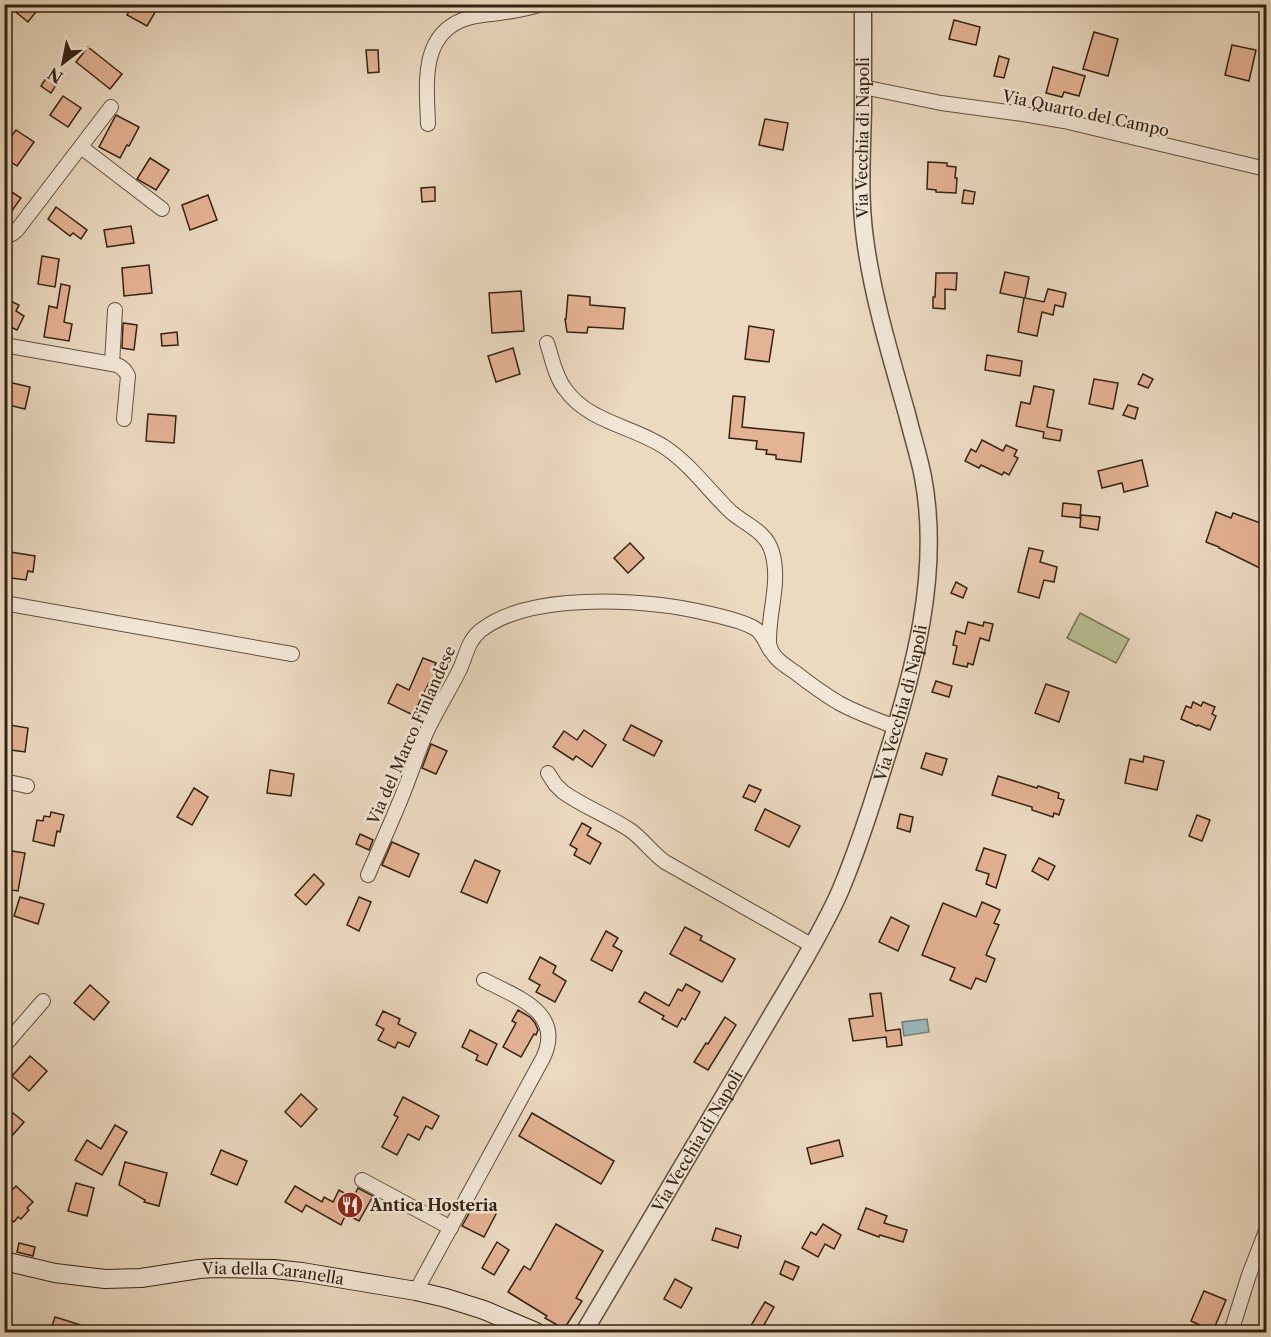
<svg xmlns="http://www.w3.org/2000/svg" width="1271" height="1337" font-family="'Libre Caslon Text',serif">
<rect width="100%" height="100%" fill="#ebd9c0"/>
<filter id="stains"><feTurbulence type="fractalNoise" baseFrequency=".00333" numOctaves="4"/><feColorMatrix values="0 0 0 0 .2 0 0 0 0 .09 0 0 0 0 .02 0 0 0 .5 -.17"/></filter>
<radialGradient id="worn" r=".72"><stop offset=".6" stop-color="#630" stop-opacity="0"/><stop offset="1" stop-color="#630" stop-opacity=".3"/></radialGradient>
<polygon fill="#b7bf93" stroke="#757052" stroke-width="1.5" points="1080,613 1129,639 1116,663 1067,638"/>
<polygon fill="#9cb8bc" stroke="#727c78" stroke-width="1.5" points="927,1019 929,1032 904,1036 902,1022"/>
<g fill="#e4b294" stroke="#332212" stroke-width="1.5">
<polygon points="6,4 42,4 28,22"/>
<polygon points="133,4 160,4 147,26 127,15"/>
<polygon points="954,20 980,27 976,45 949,39"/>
<polygon points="1094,32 1118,39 1108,76 1083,69"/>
<polygon points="1232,45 1256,50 1249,81 1225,75"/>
<polygon points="88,47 122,74 110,89 76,62"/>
<polygon points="366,50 378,50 379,72 368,73"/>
<polygon points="999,56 1009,59 1004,78 994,76"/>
<polygon points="1053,67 1085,76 1079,96 1064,92 1062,97 1046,93"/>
<polygon points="48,75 58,82 51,93 41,86"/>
<polygon points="63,96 81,108 68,127 50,115"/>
<polygon points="116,115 139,127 129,146 127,145 120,158 99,147"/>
<polygon points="765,119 788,123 783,150 759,145"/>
<polygon points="16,130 34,142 17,166 4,157 4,146"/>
<polygon points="150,158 169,170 156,190 137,179"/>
<polygon points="928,162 947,163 947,166 956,167 955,178 957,178 956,193 936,192 936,190 927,189"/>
<polygon points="4,187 21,198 4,222"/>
<polygon points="435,187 435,201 422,202 421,188"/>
<polygon points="964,190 975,192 973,204 962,203"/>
<polygon points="208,195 217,220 190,230 182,205"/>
<polygon points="56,207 87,230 81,239 73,233 70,236 48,219"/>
<polygon points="131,226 134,243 107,247 104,230"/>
<polygon points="42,256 59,259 55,287 38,284"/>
<polygon points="149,265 152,293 124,296 122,268"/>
<polygon points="1005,272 1029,277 1025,298 1044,302 1048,289 1066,293 1063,307 1055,305 1053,315 1042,312 1037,336 1018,332 1024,298 1000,293"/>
<polygon points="936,273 957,273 956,290 945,289 945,309 933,308 933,297 935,297"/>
<polygon points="61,284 70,286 64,322 72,324 69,341 44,337 49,306 57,308"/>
<polygon points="521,291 524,331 492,333 489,293"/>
<polygon points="568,295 590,297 590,305 625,308 623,329 588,327 587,333 567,332 565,319 566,319"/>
<polygon points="4,298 19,305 16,311 24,316 17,330 4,324"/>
<polygon points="123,323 137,325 134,350 122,348"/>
<polygon points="749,326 774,330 769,362 745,359"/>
<polygon points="177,332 178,345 162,346 161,334"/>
<polygon points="513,348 520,374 496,382 488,356"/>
<polygon points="987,355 1022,361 1020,376 985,370"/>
<polygon points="1143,374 1153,379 1148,388 1138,384"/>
<polygon points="1094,379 1118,383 1113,409 1089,404"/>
<polygon points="4,381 30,387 25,409 4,404"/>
<polygon points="1034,386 1054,390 1047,427 1062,430 1060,441 1043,438 1044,432 1016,426 1021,402 1030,404"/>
<polygon points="733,396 745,397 742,427 804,433 801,462 776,459 776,455 766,454 767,450 756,449 757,441 729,438"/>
<polygon points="1128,405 1138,408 1135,419 1123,415"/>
<polygon points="148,414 176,416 174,443 146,441"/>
<polygon points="982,440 1003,451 1006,445 1017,450 1014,456 1018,458 1009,475 1004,472 1002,475 981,465 979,468 965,461 971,449 976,452"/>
<polygon points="1142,460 1148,486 1124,492 1122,483 1102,488 1098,471"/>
<polygon points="1063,503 1081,505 1080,518 1062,516"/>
<polygon points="1216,512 1231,518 1233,513 1266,525 1266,571 1219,548 1219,547 1206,542"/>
<polygon points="1081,515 1100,517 1098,530 1080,527"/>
<polygon points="630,543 644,558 628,573 614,558"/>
<polygon points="1029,548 1043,551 1040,562 1057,567 1054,582 1044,580 1039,598 1018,592"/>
<polygon points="4,551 35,556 33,572 28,571 26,580 4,577"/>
<polygon points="956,582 967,588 963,598 951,593"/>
<polygon points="968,622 983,626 984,622 993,624 989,641 980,638 973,665 968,663 967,667 953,664 957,646 953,645 956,631 965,634"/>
<polygon points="423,658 436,663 432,671 440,674 435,685 429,683 413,715 388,703 397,684 409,690"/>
<polygon points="936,681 952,686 949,697 932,692"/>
<polygon points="1046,684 1069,692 1059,722 1035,713"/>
<polygon points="1193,702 1201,706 1203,702 1215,707 1212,714 1216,716 1210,730 1198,725 1197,726 1181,719 1186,706 1191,708"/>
<polygon points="4,724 28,728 25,752 4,749"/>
<polygon points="631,725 662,741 654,756 623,740"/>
<polygon points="584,730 606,745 592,767 576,756 573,760 553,747 564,731 577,740"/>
<polygon points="431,744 447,751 436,774 422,768"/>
<polygon points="926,753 947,759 942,775 921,768"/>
<polygon points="1144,756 1164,761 1157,790 1125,783 1130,759 1143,762"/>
<polygon points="270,770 294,774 291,796 267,793"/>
<polygon points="998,776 1037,788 1038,786 1059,793 1058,798 1064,800 1059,815 1054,813 1053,817 1032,810 1032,807 992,795"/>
<polygon points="749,785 761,790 755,802 743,797"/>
<polygon points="194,788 208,797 192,825 177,817"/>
<polygon points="765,809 800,826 789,847 755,830"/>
<polygon points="51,812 64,815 60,832 57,831 54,846 33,841 37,820 43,821 44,816 50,817"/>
<polygon points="900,814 913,817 910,832 897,828"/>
<polygon points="1197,815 1210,820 1202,841 1189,836"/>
<polygon points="582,823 591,828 587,835 601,843 590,864 574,855 577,849 570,845"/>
<polygon points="360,834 373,840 369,850 356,844"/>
<polygon points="392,842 419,854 409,877 382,865"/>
<polygon points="984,848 1006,855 996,888 986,884 989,874 976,870"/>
<polygon points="12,851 25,853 18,891 6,889"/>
<polygon points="1039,858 1055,866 1048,880 1032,871"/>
<polygon points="475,860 500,871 487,903 461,892"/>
<polygon points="314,874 324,884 306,905 295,895"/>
<polygon points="20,897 44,904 38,924 14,916"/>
<polygon points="359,897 371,902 359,931 347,925"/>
<polygon points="982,902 1000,910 994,923 999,925 986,955 995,959 986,982 976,978 971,989 950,980 955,968 922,955 943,903 976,917"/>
<polygon points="891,917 909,926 898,951 879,942"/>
<polygon points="685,927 702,936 700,940 735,959 722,982 670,954"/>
<polygon points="606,931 618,938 613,946 622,951 612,971 591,960"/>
<polygon points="540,957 556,966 553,973 566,981 555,1002 536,992 540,985 529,979"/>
<polygon points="686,984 700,992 685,1020 682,1018 677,1027 662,1019 664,1016 639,1002 645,992 669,1006 678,989 682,991"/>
<polygon points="90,985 109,1002 94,1020 74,1003"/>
<polygon points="881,993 886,1031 900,1029 902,1045 887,1047 886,1037 853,1041 849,1019 873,1016 870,994"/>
<polygon points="518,1010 530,1017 535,1023 538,1030 536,1035 534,1034 521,1057 503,1047 516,1023 512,1021"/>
<polygon points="383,1011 400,1019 398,1024 416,1033 409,1047 398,1042 395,1048 378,1040 384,1029 376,1025"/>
<polygon points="725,1017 736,1025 708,1070 694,1062 706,1043 708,1044"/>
<polygon points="470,1030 497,1044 487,1065 476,1060 478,1055 462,1047"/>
<polygon points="30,1056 47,1071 29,1091 12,1076"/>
<polygon points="301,1094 317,1109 301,1127 285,1112"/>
<polygon points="403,1097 439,1116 432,1129 426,1126 419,1140 408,1134 397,1155 382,1147 398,1117 394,1115"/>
<polygon points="13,1113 24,1122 4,1145 4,1123"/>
<polygon points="532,1113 614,1161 601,1184 519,1136"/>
<polygon points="115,1125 127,1132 102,1175 75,1160 87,1140 101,1149"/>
<polygon points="839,1140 843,1156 811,1164 807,1148"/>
<polygon points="221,1150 247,1161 237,1185 211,1174"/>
<polygon points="125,1162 167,1173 159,1206 144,1202 145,1200 119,1185"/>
<polygon points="76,1183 94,1188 87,1216 68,1211"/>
<polygon points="16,1186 33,1202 27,1208 29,1210 21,1219 18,1217 14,1222 4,1213 4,1198"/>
<polygon points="295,1186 322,1202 324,1197 333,1202 339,1190 353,1198 358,1188 373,1196 359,1221 346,1214 341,1225 306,1205 302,1212 285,1202"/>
<polygon points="476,1201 497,1212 484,1237 462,1226"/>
<polygon points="866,1208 887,1216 884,1223 907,1230 903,1242 880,1235 879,1237 858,1229"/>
<polygon points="556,1224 603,1251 576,1298 582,1301 564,1329 545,1318 547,1316 508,1292 524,1266 530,1270"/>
<polygon points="823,1224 841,1235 834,1249 825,1244 818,1257 802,1248 811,1232 816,1235"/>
<polygon points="716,1228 741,1236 738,1248 712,1240"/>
<polygon points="497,1242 509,1250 494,1275 482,1268"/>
<polygon points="19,1243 35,1247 33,1256 17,1252"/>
<polygon points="785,1261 799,1267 793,1280 780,1274"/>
<polygon points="675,1279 692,1288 681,1308 664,1299"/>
<polygon points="1204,1291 1226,1300 1213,1331 1191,1321"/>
<polygon points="765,1302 774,1307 760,1332 747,1332"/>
<polygon points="55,1317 97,1330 97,1332 50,1332"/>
</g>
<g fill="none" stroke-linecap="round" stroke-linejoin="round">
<defs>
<g id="minor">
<polyline points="863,87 941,103 1023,114 1064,121 1266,169"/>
<path d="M428 124C427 86 419 35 465 19 473 16 483 15 492 14 509 12 526 9 542 4"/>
<polyline points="81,147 162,209"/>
<polyline points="4,237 12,234 17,230 111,107"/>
<path d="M115 310 112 364C120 365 125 369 128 376L124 419"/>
<path d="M547 343C552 358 555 376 565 389 589 423 634 426 666 448 692 466 709 491 731 512 746 525 766 531 772 552 781 582 768 613 769 643 771 658 785 665 796 673 810 684 824 694 839 703 857 713 877 720 896 727"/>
<polyline points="4,345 112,364"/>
<polyline points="4,603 292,654"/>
<path d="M548 773 555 784 563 792C584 807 609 816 630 830 643 839 652 853 665 862L813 946"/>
<polyline points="4,781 27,786"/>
<path d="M368 875C380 847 393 819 404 791 412 771 418 751 427 731 436 711 449 691 459 671 466 657 467 642 480 631 522 597 609 599 661 605 680 607 744 619 757 630 763 635 766 643 770 650"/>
<polyline points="4,1046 43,1001"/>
<polyline points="362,1180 451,1228"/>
<path d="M416 1291 543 1058C565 1012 516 997 484 980"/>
<polyline points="1231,1332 1249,1275 1266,1231"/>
</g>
<g id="tertiary">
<path id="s1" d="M584 1332 799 969C814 943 829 917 841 889 858 848 872 805 885 762 914 671 941 573 923 477 919 456 912 435 907 414 891 357 873 299 865 239 859 196 862 153 863 110 863 75 863 40 863 4"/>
</g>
<g id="secondary">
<path id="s2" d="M4 1261 55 1273 105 1279 141 1278 199 1269 215 1268 274 1269 302 1272 416 1291 446 1298 484 1310 536 1332"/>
</g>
</defs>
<use href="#minor" stroke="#61503e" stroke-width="16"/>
<use href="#tertiary" stroke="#61503e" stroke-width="19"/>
<use href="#secondary" stroke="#332212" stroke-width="20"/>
<use href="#minor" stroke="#f2e6d6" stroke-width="14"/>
<use href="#tertiary" stroke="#f2e6d6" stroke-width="16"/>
<use href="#secondary" stroke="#f2e6d6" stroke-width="18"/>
</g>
<defs>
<symbol id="restaurant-disc" viewBox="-11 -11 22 22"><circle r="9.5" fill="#8f2418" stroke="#f2e6d6"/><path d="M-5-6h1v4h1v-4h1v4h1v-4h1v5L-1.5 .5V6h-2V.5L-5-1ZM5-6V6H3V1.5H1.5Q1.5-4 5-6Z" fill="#fff"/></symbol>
</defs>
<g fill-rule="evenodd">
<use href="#restaurant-disc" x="335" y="1190" width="30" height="30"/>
</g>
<g text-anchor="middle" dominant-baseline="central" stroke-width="5" stroke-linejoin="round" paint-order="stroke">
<g font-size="16" fill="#332212" stroke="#f2e6d6">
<text transform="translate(1086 113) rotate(12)">Via Quarto del Campo</text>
<text stroke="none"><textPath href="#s1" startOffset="1284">Via Vecchia di Napoli</textPath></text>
<text stroke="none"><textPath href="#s1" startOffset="708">Via Vecchia di Napoli</textPath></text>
<text transform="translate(411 735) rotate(-66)">Via del Marco Finlandese</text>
<text stroke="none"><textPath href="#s1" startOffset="222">Via Vecchia di Napoli</textPath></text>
<text stroke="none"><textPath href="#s2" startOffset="272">Via della Caranella</textPath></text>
</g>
<g font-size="16" font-weight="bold" fill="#332212" stroke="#f2e6d6" text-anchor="start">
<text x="370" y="1205">Antica Hosteria</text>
</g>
</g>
<rect width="1271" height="1337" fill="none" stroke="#ebd9c0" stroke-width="24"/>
<rect x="6" y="6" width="1259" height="1325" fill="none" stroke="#332212" stroke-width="3"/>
<rect x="12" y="12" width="1247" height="1313" fill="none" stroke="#332212" stroke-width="1.5"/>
<g transform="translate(63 63) rotate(212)" stroke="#f2e6d6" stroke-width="4.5" paint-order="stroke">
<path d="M0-4.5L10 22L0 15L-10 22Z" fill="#332212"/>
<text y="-9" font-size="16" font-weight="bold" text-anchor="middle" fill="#332212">N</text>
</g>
<rect width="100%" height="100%" filter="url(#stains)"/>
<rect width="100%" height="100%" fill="url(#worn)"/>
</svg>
